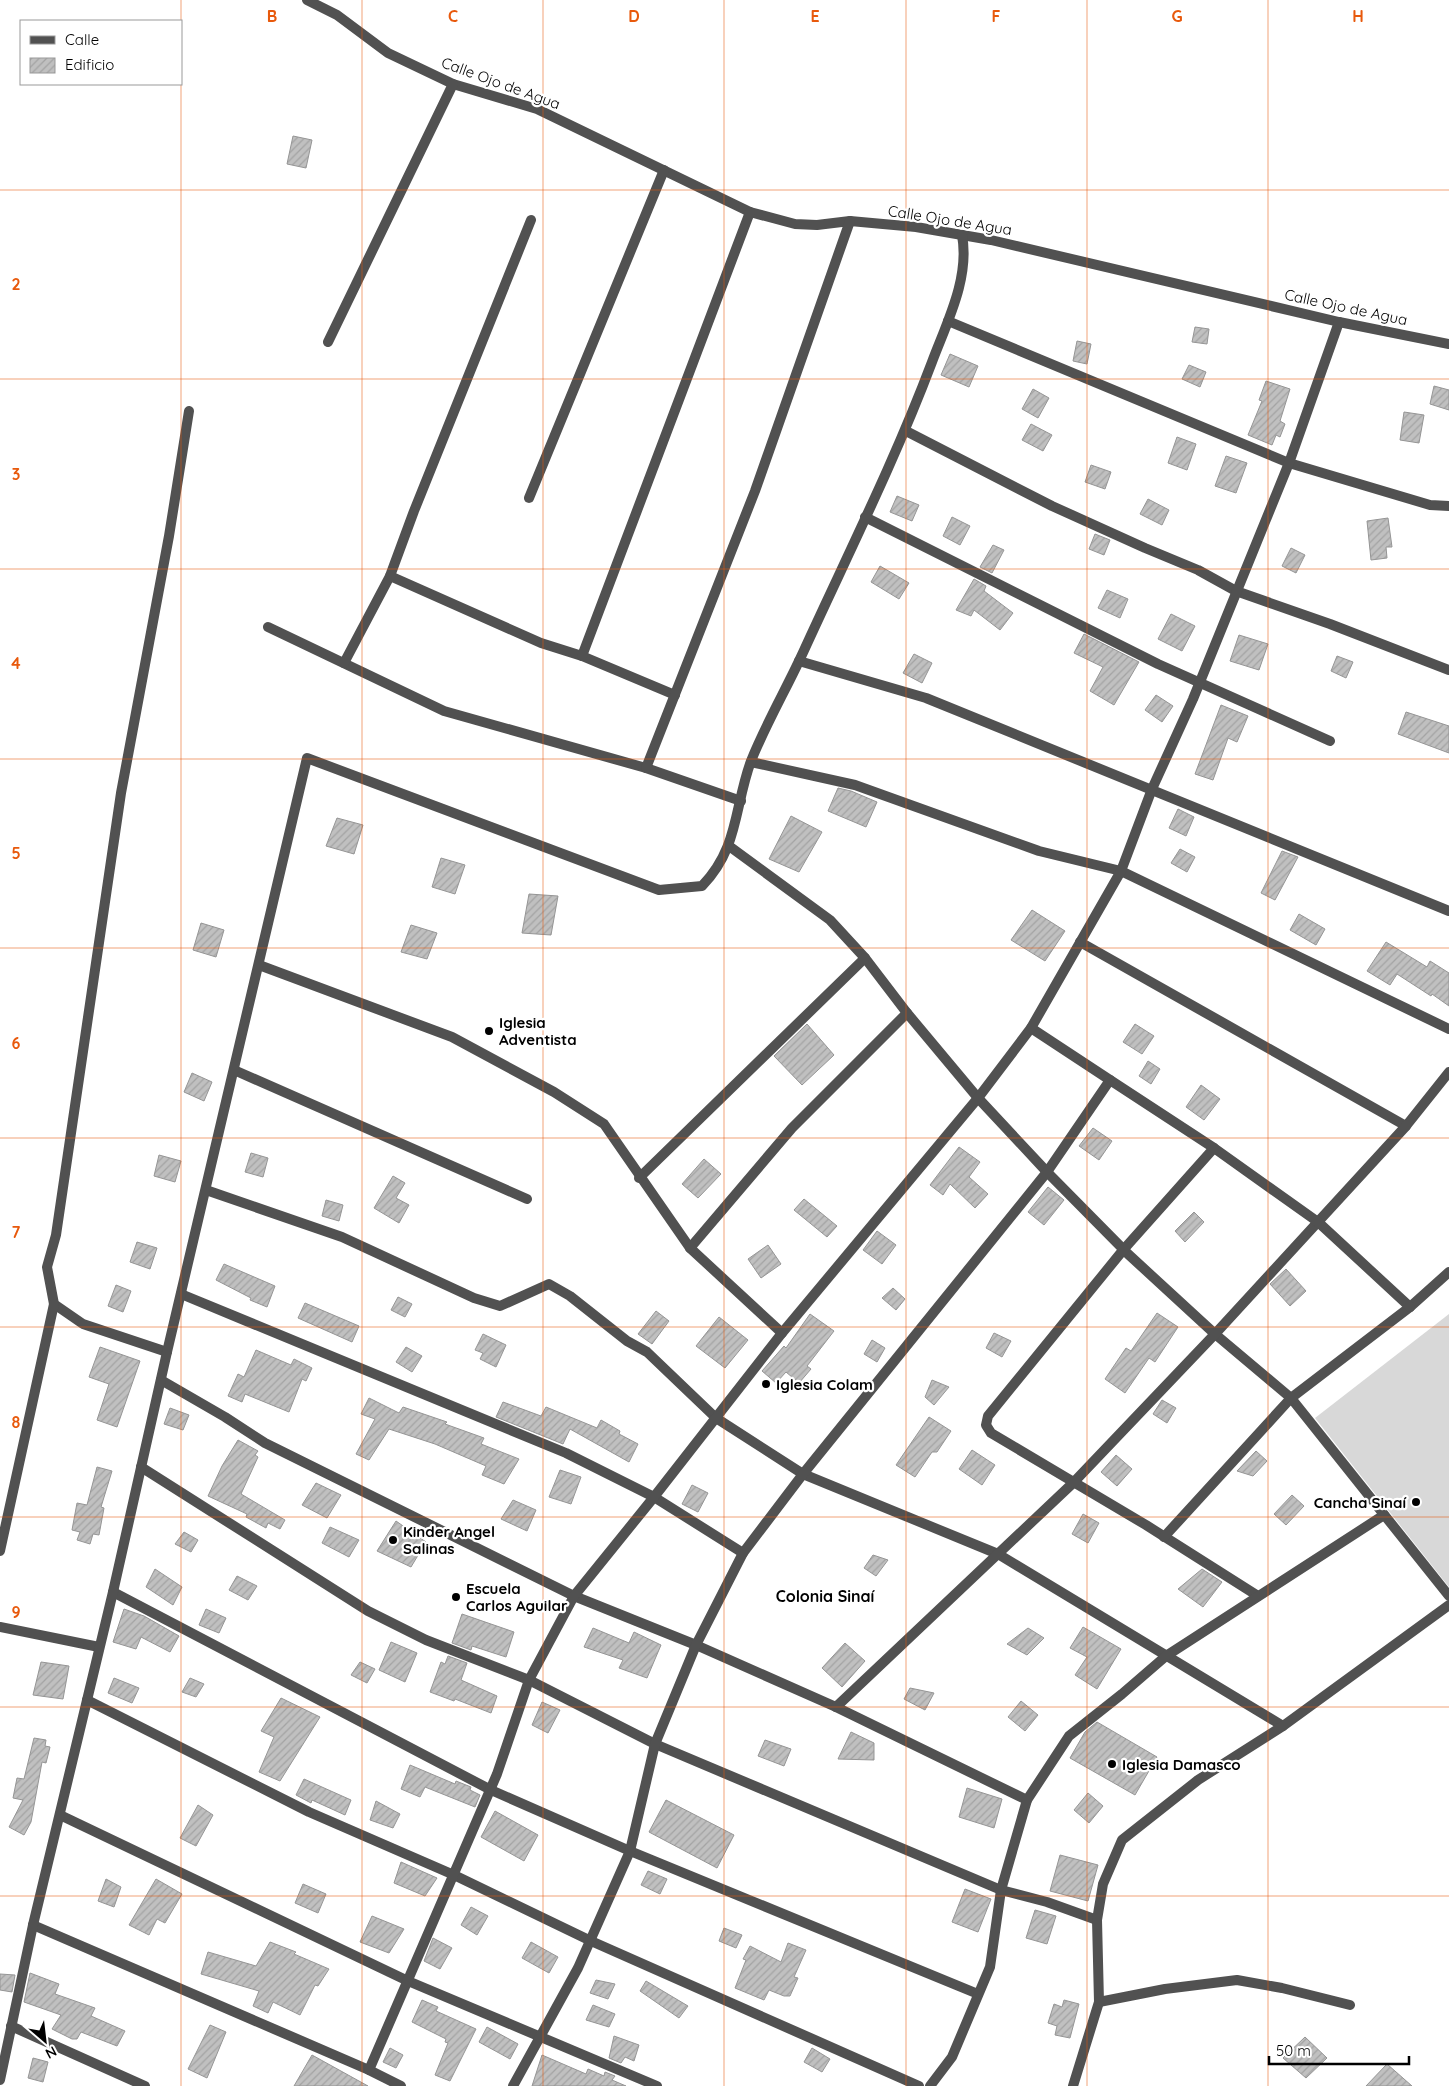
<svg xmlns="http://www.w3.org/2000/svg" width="1449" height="2086" font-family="Quicksand,sans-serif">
<defs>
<pattern id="building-hatch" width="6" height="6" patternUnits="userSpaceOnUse" patternTransform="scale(1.25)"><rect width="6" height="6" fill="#c0c0c0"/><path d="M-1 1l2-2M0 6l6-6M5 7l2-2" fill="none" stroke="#a3a3a3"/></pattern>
</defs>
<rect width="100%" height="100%" fill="#fff"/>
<polygon fill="#d8d8d8" points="1449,1314 1449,1587 1315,1418"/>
<g fill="url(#building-hatch)" stroke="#959595">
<polygon points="293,136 312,140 306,168 287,164"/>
<polygon points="1195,327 1209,329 1207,344 1192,342"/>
<polygon points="1077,341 1091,344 1087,364 1073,361"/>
<polygon points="950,354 978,366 969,387 941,375"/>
<polygon points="1189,365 1206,372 1200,387 1182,379"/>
<polygon points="1266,381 1290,389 1280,421 1285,424 1280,437 1276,435 1272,445 1248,435 1262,401 1259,400"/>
<polygon points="1434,386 1449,390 1449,410 1430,404"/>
<polygon points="1033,389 1049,398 1038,418 1022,409"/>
<polygon points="1404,412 1424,415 1419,443 1400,440"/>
<polygon points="1031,424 1052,435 1043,451 1022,440"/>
<polygon points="1177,437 1196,444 1187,470 1168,463"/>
<polygon points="1226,456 1247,463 1236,493 1215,486"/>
<polygon points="1091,465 1111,472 1105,489 1085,482"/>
<polygon points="897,496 919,505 912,521 890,512"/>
<polygon points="1148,499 1169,510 1162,525 1140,514"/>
<polygon points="952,517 970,526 960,545 943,536"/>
<polygon points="1388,518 1392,547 1386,547 1387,558 1371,560 1367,521"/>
<polygon points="1095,534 1110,540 1104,555 1089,549"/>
<polygon points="993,545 1004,550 992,573 980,567"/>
<polygon points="1291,548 1305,555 1296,573 1282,566"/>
<polygon points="880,566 909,583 899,599 871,582"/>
<polygon points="974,579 986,586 984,591 1013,613 1000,630 974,610 971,616 956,610"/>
<polygon points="1107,590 1128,599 1120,618 1098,608"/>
<polygon points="1171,614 1195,626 1182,651 1158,639"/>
<polygon points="1084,634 1139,662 1114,705 1090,691 1103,667 1074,653"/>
<polygon points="1239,635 1268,644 1259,670 1230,661"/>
<polygon points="914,654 932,663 922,683 903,673"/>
<polygon points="1337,656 1353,662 1346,678 1331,671"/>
<polygon points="1156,695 1173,706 1162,722 1145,710"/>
<polygon points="1221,705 1248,716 1237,742 1228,738 1213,780 1195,774"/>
<polygon points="1406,712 1449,726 1449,753 1398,734"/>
<polygon points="838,788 851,791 877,802 866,827 828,811"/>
<polygon points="1178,809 1194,817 1186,836 1169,828"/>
<polygon points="791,816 822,832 799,872 769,859"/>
<polygon points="337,818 363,825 354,854 326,846"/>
<polygon points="1180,849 1195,857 1187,872 1171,863"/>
<polygon points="1282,851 1298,857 1275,900 1261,893"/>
<polygon points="441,858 465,865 455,894 432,887"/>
<polygon points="529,894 558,896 551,935 522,933"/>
<polygon points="1032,910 1065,931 1045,961 1011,940"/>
<polygon points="1299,914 1325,929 1316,945 1290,930"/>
<polygon points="201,923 224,930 216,957 193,950"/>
<polygon points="411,925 437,933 427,959 401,952"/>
<polygon points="1386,942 1427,967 1430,961 1449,973 1449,1006 1432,994 1431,996 1397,974 1390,985 1367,971"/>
<polygon points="807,1024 834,1055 802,1085 774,1056"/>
<polygon points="1135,1024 1154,1036 1142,1054 1123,1042"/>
<polygon points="1148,1061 1160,1069 1151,1084 1139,1076"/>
<polygon points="192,1073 212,1082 204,1101 184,1092"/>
<polygon points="1201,1085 1220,1099 1204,1120 1186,1107"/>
<polygon points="1093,1128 1112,1141 1099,1160 1079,1146"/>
<polygon points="959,1147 980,1162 969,1177 988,1194 975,1208 950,1184 943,1195 930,1185"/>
<polygon points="251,1153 268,1158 263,1177 245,1172"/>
<polygon points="159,1155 181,1161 175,1182 154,1176"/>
<polygon points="704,1159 721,1174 698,1198 682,1184"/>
<polygon points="393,1176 405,1183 396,1198 409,1205 399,1223 374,1208"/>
<polygon points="1048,1187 1064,1200 1044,1225 1028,1212"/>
<polygon points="804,1199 837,1226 827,1237 794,1210"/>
<polygon points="326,1200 343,1205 339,1221 322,1216"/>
<polygon points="1194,1212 1204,1222 1185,1242 1175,1231"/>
<polygon points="877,1231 896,1245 882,1264 863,1250"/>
<polygon points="137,1242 157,1248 150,1269 130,1262"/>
<polygon points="768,1245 781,1264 761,1278 748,1259"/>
<polygon points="224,1264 275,1286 267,1307 250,1300 251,1298 216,1280"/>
<polygon points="1286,1269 1306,1291 1290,1306 1270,1284"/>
<polygon points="116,1285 131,1291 123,1312 108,1306"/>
<polygon points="893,1288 905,1299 896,1310 882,1298"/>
<polygon points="398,1297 412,1304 405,1317 391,1310"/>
<polygon points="305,1303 359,1326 352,1342 298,1318"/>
<polygon points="656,1311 669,1321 652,1344 638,1334"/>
<polygon points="1157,1313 1178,1327 1155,1362 1149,1358 1125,1393 1105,1379 1126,1348 1131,1351"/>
<polygon points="810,1314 834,1331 807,1366 811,1369 799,1383 786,1372 776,1383 762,1371 784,1346 786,1348"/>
<polygon points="719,1317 748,1340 725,1368 696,1346"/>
<polygon points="994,1333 1011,1341 1002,1357 986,1348"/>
<polygon points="483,1334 506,1345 496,1367 480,1359 483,1353 475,1350"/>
<polygon points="872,1340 885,1348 877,1362 864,1354"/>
<polygon points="100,1347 140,1361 117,1427 97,1420 109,1384 89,1377"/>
<polygon points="406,1347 422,1356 412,1372 396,1362"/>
<polygon points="256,1350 291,1365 294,1359 312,1368 306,1381 302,1379 289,1412 245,1394 242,1402 228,1396 238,1374 244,1377"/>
<polygon points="932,1380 949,1387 934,1405 925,1397"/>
<polygon points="369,1398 399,1413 403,1407 447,1422 445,1424 484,1438 481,1444 519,1459 504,1484 482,1475 486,1466 435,1444 389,1429 369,1460 356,1454 375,1419 361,1414"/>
<polygon points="1162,1400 1176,1408 1167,1423 1153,1414"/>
<polygon points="503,1402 541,1416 546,1407 597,1428 601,1420 620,1431 619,1434 638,1444 629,1462 570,1429 563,1444 496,1417"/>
<polygon points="170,1408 189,1415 183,1430 164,1424"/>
<polygon points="929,1417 951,1431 937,1452 932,1452 915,1477 896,1465"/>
<polygon points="238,1440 258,1451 255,1455 258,1457 241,1494 285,1520 280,1529 268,1523 266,1528 246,1517 247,1514 208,1496 222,1466"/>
<polygon points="972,1450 995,1465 982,1485 959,1469"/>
<polygon points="1256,1451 1267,1461 1253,1476 1237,1471"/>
<polygon points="1116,1455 1132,1469 1117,1486 1101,1472"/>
<polygon points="97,1467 112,1471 101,1507 104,1508 99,1535 93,1534 90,1544 77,1540 80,1532 72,1530 77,1503 87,1505"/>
<polygon points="560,1470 581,1477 571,1504 549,1497"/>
<polygon points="316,1483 341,1495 327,1518 302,1505"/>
<polygon points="692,1485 708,1493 698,1512 682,1504"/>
<polygon points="1292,1495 1304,1506 1286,1525 1274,1514"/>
<polygon points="513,1500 536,1510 527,1531 501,1519"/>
<polygon points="1083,1514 1099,1523 1088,1543 1072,1534"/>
<polygon points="396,1521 426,1542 411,1567 377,1551"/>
<polygon points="330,1527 359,1540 349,1557 322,1543"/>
<polygon points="184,1532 198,1540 191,1552 175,1544"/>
<polygon points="873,1555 888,1560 876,1576 864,1568"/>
<polygon points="155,1569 182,1587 173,1605 146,1587"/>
<polygon points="1202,1569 1222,1582 1203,1607 1178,1589"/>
<polygon points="237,1576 257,1586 248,1600 229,1590"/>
<polygon points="124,1609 144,1616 179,1636 170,1652 141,1637 136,1649 113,1642"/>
<polygon points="206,1609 226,1618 219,1633 199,1625"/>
<polygon points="462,1614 514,1632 506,1657 472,1646 471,1650 452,1643"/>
<polygon points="1083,1627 1121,1649 1097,1689 1075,1675 1087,1657 1070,1648"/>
<polygon points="593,1628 629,1643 634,1632 661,1645 647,1678 619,1668 623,1660 584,1647"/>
<polygon points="1028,1628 1044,1638 1027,1655 1007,1644"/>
<polygon points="391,1642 417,1653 405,1682 379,1670"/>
<polygon points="845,1643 865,1661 842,1687 822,1668"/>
<polygon points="448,1656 467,1663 461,1680 497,1696 491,1713 455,1699 454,1701 430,1692 441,1662 445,1664"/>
<polygon points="41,1662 69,1666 63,1699 33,1695"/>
<polygon points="360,1662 375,1669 367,1683 351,1675"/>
<polygon points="114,1678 139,1688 132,1703 108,1693"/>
<polygon points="190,1678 204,1684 196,1697 182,1692"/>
<polygon points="910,1688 934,1693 925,1710 904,1699"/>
<polygon points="281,1698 320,1717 280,1781 259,1772 274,1737 261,1731"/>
<polygon points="1021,1701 1038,1715 1025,1731 1008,1717"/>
<polygon points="542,1702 560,1710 548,1733 532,1725"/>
<polygon points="1097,1722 1157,1757 1135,1795 1070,1758 1085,1732"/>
<polygon points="851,1732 874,1743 874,1760 838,1759"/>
<polygon points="34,1738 46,1740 45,1746 50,1747 46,1763 42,1762 31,1822 24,1835 9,1827 23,1800 13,1798 17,1778 24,1779"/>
<polygon points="765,1740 791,1749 784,1766 758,1756"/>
<polygon points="410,1765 455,1784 456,1781 471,1787 470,1790 480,1795 475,1807 425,1787 420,1797 401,1789"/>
<polygon points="304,1779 351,1800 345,1815 312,1800 311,1803 296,1795"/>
<polygon points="967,1788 1002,1799 994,1828 959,1817"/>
<polygon points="1088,1793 1103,1806 1089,1823 1074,1810"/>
<polygon points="666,1800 734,1835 717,1868 649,1832"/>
<polygon points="376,1801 400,1814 393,1828 370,1820"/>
<polygon points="198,1805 213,1815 196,1846 180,1838"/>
<polygon points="495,1811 538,1835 524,1861 481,1837"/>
<polygon points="1060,1855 1098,1865 1088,1901 1050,1891"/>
<polygon points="401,1862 437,1878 425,1896 394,1883"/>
<polygon points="648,1871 667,1879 660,1894 641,1885"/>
<polygon points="106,1879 121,1887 114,1907 98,1901"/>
<polygon points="156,1879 182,1894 165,1923 157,1919 149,1935 129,1925"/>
<polygon points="303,1884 326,1894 318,1913 295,1903"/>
<polygon points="965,1889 991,1899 978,1932 952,1922"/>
<polygon points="471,1907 488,1916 477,1935 461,1925"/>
<polygon points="1035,1910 1056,1916 1047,1944 1026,1938"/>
<polygon points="372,1916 404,1929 389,1953 360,1942"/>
<polygon points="724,1928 742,1935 736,1948 719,1941"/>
<polygon points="433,1938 452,1948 440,1969 424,1961"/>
<polygon points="270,1942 296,1952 294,1954 329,1969 318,1986 315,1985 300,2015 273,2002 268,2013 253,2006 259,1991 201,1974 208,1952 256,1966"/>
<polygon points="531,1942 558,1957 549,1973 522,1958"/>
<polygon points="788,1943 806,1950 794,1977 798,1978 790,1996 784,1996 769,1990 764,2000 735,1988 746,1960 743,1959 750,1946 781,1962"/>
<polygon points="30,1973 59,1984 55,1994 95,2008 91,2016 125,2031 117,2046 81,2032 77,2039 72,2039 52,2029 61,2015 24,2002"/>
<polygon points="0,1974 15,1975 12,1992 0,1990"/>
<polygon points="596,1980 615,1984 608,1999 590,1993"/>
<polygon points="646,1981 688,2006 679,2018 640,1991"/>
<polygon points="422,2000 438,2007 436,2011 476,2029 450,2081 435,2075 448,2043 445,2042 446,2039 412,2022"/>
<polygon points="1064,2000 1079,2004 1070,2038 1055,2035 1057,2026 1048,2023 1054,2004 1062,2007"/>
<polygon points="593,2005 615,2014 609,2027 586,2020"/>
<polygon points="210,2025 226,2032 207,2078 188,2069"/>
<polygon points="487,2027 518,2044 510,2059 479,2042"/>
<polygon points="614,2036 639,2045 634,2061 625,2057 621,2063 609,2058"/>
<polygon points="1305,2037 1327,2058 1306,2078 1283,2058"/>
<polygon points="390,2048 403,2055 396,2068 383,2062"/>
<polygon points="812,2048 830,2059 822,2072 804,2062"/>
<polygon points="312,2055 368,2086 294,2086"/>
<polygon points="542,2055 586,2074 588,2069 604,2076 605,2072 615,2076 612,2080 626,2086 532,2086"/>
<polygon points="33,2058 48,2062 43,2082 28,2078"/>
<polygon points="1387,2064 1412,2086 1366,2086"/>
</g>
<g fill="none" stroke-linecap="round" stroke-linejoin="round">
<polyline stroke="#515151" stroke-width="10" points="1099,2002 1165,1989 1237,1980 1282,1988 1350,2005"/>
<g stroke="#515151" stroke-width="10">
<polyline points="307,0 337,15 388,53 453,84 537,109 750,212 795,224 817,225 850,221 916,227 991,240 1339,322 1449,344"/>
<polyline points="948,321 1289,463 1430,505 1449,506"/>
<polyline points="328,342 453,84"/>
<polyline points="906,431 1052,506 1145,548 1198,570 1236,591 1330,624 1449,670"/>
<polyline points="529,498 664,170"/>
<polyline points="865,517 1158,664 1330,741"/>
<polyline points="390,576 541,643 582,656 675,695"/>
<polyline points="268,627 444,711 646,768 741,801"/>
<polyline points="582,656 750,212"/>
<polyline points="799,661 926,698 1449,911"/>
<polyline points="344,663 390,576 414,511 531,220"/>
<polyline points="751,762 855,785 1039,851 1121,871 1449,1029"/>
<polyline points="646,768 755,491 850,221"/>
<polyline points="729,846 830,920 865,958 907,1013 978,1098 1047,1172 1128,1254 1215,1334 1291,1398 1449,1596"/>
<polyline points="1080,942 1406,1126"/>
<polyline points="259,965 452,1037 554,1092 604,1124 690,1248 782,1333"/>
<polyline points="1031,1028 1110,1080"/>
<polyline points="234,1070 527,1199"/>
<polyline points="1214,1148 1124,1249 988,1416 986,1425 991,1433 1146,1525 1258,1596"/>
<polyline points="639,1178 865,958"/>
<polyline points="206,1190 342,1237 474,1298 500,1306 549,1284 570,1296 627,1341 647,1352 716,1418 803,1474 998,1554 1283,1726"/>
<polyline points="690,1248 792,1128 907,1013"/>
<polyline points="181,1294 566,1453 654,1497 743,1553"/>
<polyline points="167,1352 83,1324 54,1304 47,1267 56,1235 121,793 169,536 189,411"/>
<polyline points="161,1380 225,1417 265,1443 574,1596 696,1645 836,1707 1027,1800"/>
<polyline points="141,1467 368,1611 426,1640 529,1680 655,1744 1001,1890 1047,1902 1097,1920"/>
<polyline points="1164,1537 1291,1398 1410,1307 1449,1272"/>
<polyline points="0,1551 54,1304"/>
<polyline points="113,1592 491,1790 630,1851 978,1994"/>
<polyline points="0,1627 99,1647"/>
<polyline points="87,1700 309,1812 454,1875 591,1941 919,2086"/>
<polyline points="836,1707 1073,1483 1215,1334 1406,1126 1449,1072"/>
<polyline points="60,1815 408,1981 657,2086"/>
<polyline points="33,1925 369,2070 401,2086"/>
<polyline points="11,2026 145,2086"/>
<polyline points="369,2070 497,1774 529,1680 574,1596 654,1497 782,1333 978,1098 1031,1028 1121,871 1152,789 1193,699 1289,463 1339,322"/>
<path d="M0 2080 33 1925 113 1592 167 1352 307 758 659 890 702 886C739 848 734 807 751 761 765 726 784 693 800 659 845 560 894 463 932 362 947 322 970 278 962 235"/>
<polyline points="513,2086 578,1968 630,1851 655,1744 696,1645 743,1553 803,1474 1047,1172 1110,1080 1214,1148 1318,1222 1410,1307"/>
<polyline points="930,2086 952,2057 990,1967 1001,1890 1027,1800 1069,1736 1122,1694 1166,1656 1384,1515"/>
<polyline points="1073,2086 1099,2002 1097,1920 1103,1884 1122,1840 1198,1780 1283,1726 1449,1605"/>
</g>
</g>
<path fill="none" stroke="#e8590c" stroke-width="1" stroke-opacity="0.55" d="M181 0V21M362 0V2086M543 0V2086M724 0V2086M906 0V2086M1087 0V2086M1268 0V2086M181 84V2086M0 190H1449M0 379H1449M0 569H1449M0 759H1449M0 948H1449M0 1138H1449M0 1327H1449M0 1517H1449M0 1707H1449M0 1896H1449"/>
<g fill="#000" stroke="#fff" stroke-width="2">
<circle cx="489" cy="1031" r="5"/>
<circle cx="766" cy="1384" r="5"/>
<circle cx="1416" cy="1502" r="5"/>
<circle cx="393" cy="1540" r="5"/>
<circle cx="456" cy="1597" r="5"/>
<circle cx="1112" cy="1764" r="5"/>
</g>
<g text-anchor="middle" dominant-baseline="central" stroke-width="4.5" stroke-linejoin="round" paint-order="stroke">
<g font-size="15" fill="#000" stroke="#fff">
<text transform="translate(501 83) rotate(20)">Calle Ojo de Agua</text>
<text transform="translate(950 220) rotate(9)">Calle Ojo de Agua</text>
<text transform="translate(1346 307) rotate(12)">Calle Ojo de Agua</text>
</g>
<g font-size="15" font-weight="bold" fill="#000" stroke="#fff" text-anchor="start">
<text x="499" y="1022">Iglesia<tspan x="499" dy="17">Adventista</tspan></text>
<text x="776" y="1384">Iglesia Colam</text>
<text x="1406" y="1502" text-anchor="end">Cancha Sinaí</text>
<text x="403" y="1531">Kinder Angel<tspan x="403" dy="17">Salinas</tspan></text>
<text x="466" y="1588">Escuela<tspan x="466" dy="17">Carlos Aguilar</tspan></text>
<text x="1122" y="1764">Iglesia Damasco</text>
</g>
<g font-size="16" font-weight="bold" fill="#000" stroke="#fff">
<text x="825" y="1596">Colonia Sinaí</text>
</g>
</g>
<g font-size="16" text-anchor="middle" font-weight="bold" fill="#e8590c" stroke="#fff" stroke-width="4.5" stroke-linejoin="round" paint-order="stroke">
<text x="272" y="22">B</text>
<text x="453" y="22">C</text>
<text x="634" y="22">D</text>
<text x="815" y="22">E</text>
<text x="996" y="22">F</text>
<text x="1177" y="22">G</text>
<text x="1358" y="22">H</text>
<text x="16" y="290">2</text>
<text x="16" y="480">3</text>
<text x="16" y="669">4</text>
<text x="16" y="859">5</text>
<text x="16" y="1049">6</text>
<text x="16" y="1238">7</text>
<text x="16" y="1428">8</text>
<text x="16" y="1618">9</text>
</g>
<rect x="20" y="20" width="162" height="65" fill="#ffffff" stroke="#999999"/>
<rect x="30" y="36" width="25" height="8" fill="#515151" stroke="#999999"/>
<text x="65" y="45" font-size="15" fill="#000000">Calle</text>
<rect x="30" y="58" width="25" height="15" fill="url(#building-hatch)" stroke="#999999"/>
<text x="65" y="70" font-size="15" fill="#000000">Edificio</text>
<g transform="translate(45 2041) rotate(152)" stroke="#ffffff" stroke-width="4" paint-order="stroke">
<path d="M0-4L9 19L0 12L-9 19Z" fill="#000000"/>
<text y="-8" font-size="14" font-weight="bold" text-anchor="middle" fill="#000000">N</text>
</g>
<path d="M1269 2056v8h140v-8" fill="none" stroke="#000000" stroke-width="2.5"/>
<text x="1276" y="2056" font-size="15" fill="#000000" stroke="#ffffff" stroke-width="4" paint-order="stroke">50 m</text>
</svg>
